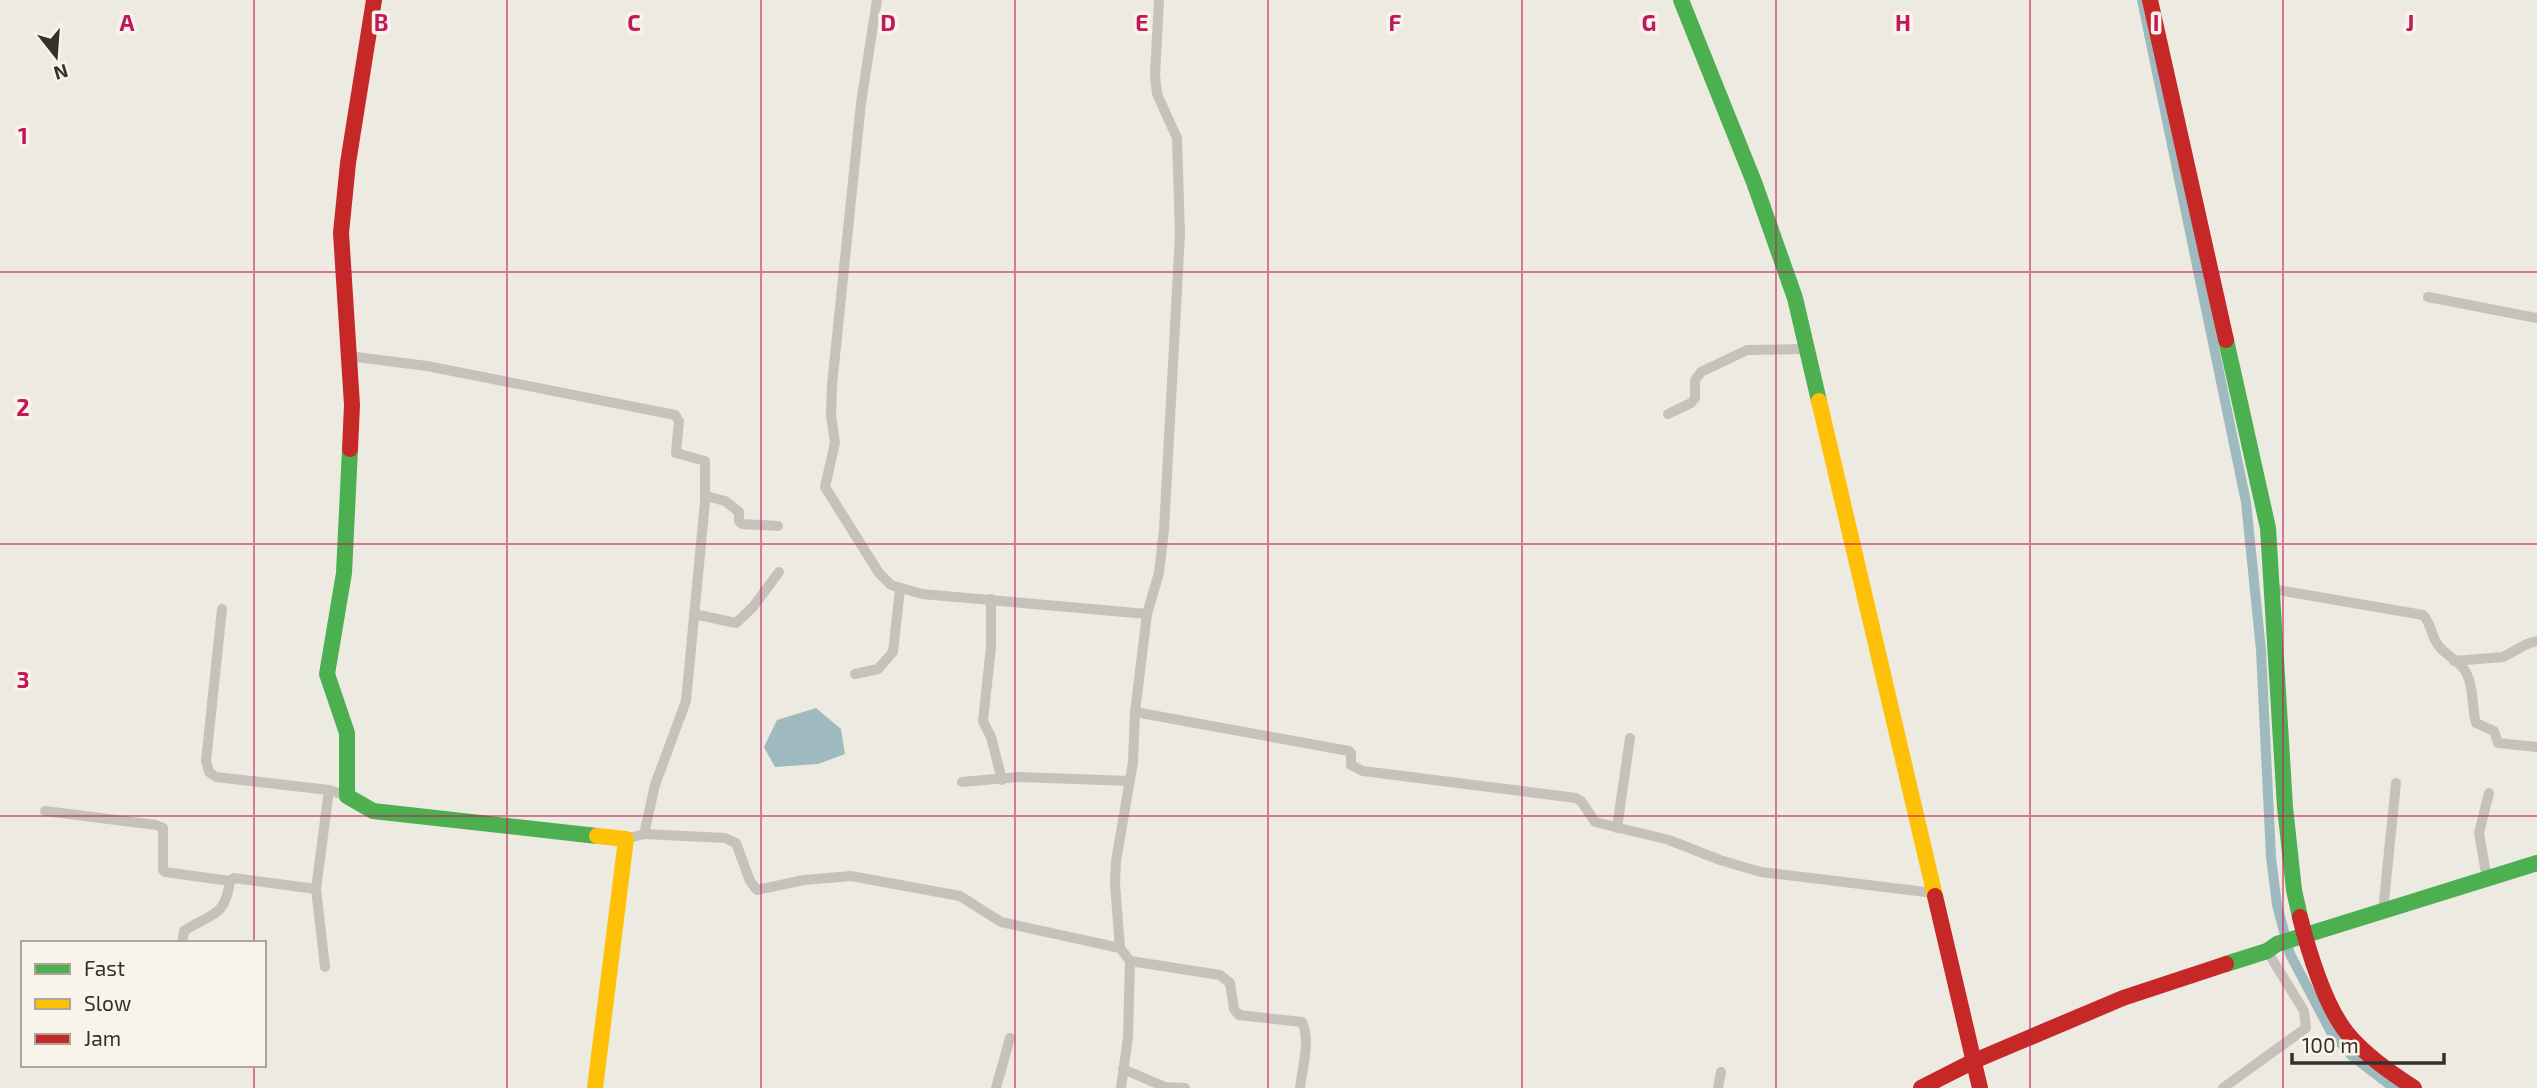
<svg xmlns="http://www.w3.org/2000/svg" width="2537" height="1088" font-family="'Exo 2',sans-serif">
<rect width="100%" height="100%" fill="#edeae2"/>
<polygon fill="#9ebabe" points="816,708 841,729 845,754 818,764 775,767 764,747 777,720"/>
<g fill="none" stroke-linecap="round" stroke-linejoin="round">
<polyline stroke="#9ebabe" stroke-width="10" points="2142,0 2246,502 2261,650 2271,857 2277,905 2290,954 2331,1032 2352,1056 2394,1088"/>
<g stroke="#c6c2bb" stroke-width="10">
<polyline points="877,0 861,103 832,385 831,415 835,443 825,487 879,573 891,585 922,594 1147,614"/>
<polyline points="2428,297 2537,318"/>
<polyline points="348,356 427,366 675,415 679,421 676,453 705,461 705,502 686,701 655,785 644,834"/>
<polyline points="1668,414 1691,403 1695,398 1695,380 1701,372 1747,350 1807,349"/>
<polyline points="706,496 725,501 739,512 739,521 742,524 778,526"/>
<path d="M2272 589 2423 615C2431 623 2431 635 2438 645 2444 654 2456 659 2463 668 2475 683 2471 706 2476 723L2494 731 2498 743 2537 747"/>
<polyline points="991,599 991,647 983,721 991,737 1002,780"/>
<polyline points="222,609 206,761 209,772 216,777 329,790 347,796"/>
<polyline points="694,614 736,623 753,607 779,572"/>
<polyline points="2454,661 2503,657 2527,644 2537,641"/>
<polyline points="855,674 878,669 893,652 900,589"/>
<polyline points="1135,712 1349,751 1351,753 1351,765 1363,771 1576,798 1581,801 1595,822 1669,840 1720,860 1761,872 1934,893"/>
<polyline points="962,782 1019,777 1130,781"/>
<polyline points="45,811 156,825 163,828 163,870 165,872 230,881"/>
<polyline points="1617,828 1630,738"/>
<polyline points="626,839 644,834 725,838 736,843 750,881 757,890 804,880 851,876 960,896 1001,922 1120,948"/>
<polyline points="2487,879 2479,833 2489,793"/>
<polyline points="2383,911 2396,783"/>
<path d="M182 943 184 931C210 913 225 919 230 881L234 878 316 889"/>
<path d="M1130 961 1220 975 1230 983 1234 1009 1239 1015 1302 1022C1311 1040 1302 1069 1300 1088"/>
<polyline points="325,967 316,889 329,790"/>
<polyline points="1123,1069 1165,1087 1185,1088"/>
<polyline points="996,1088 1010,1038"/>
<polyline points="1121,1088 1128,1037 1130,961 1120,948 1115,884 1116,861 1133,762 1135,712 1147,614 1159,573 1164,530 1180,234 1177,138 1157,94 1155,75 1159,0"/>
<polyline points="1718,1088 1721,1072"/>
<polyline points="2223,1088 2306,1028 2304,1011 2267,951"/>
</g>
<g stroke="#4caf50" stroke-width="16">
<polyline points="1681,0 1754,182 1795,298 1819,401"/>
<polyline points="2226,340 2268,528 2285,807 2294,890 2300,917"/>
<polyline points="350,449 344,573 327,674 347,733 347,796 373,811 597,836"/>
<polyline points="2226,964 2267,951 2277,944 2537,863"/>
</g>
<g stroke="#ffc107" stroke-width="16">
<polyline points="1819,401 1935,896"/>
<polyline points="595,1088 626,839 597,836"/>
</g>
<g stroke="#c62828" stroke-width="16">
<polyline points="2150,0 2226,340"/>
<polyline points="350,449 352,405 341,233 348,163 374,0"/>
<polyline points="1935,896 1980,1088"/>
<path d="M2300 917C2308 950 2325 1006 2347 1033 2365 1055 2390 1072 2414 1088"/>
<polyline points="1921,1088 1974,1061 2123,998 2226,964"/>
</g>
</g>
<path fill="none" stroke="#c2185b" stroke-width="2" stroke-opacity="0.55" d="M254 0V943M507 0V1088M761 0V1088M1015 0V1088M1268 0V1088M1522 0V1088M1776 0V1088M2030 0V1088M2283 0V1088M0 272H2537M0 544H2537M0 816H2537M254 1065V1088"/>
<g font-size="23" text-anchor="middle" font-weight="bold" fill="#c2185b" stroke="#f9f4e9" stroke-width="7" stroke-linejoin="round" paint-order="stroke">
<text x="127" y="31">A</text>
<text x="381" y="31">B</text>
<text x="634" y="31">C</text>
<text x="888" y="31">D</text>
<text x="1142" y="31">E</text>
<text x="1395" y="31">F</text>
<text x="1649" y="31">G</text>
<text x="1903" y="31">H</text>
<text x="2156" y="31">I</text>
<text x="2410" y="31">J</text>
<text x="23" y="144">1</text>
<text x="23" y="416">2</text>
<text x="23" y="688">3</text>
</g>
<rect x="21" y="941" width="245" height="126" fill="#f9f4e9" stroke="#aba59c" stroke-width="2"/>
<rect x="35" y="964" width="35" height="10" fill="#4caf50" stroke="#aba59c" stroke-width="2"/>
<text x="84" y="976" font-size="21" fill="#372f29">Fast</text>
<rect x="35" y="999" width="35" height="10" fill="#ffc107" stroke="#aba59c" stroke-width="2"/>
<text x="84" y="1011" font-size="21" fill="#372f29">Slow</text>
<rect x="35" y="1034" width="35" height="10" fill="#c62828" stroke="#aba59c" stroke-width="2"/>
<text x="84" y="1046" font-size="21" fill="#372f29">Jam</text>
<g transform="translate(56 56) rotate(163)" stroke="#f9f4e9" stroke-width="5" paint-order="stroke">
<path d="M0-5L12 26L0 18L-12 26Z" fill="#372f29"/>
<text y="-10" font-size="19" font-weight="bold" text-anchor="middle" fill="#372f29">N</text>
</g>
<path d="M2292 1053v10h152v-10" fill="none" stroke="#372f29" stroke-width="3.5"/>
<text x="2302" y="1053" font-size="21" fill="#372f29" stroke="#f9f4e9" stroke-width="5" paint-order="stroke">100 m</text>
</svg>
